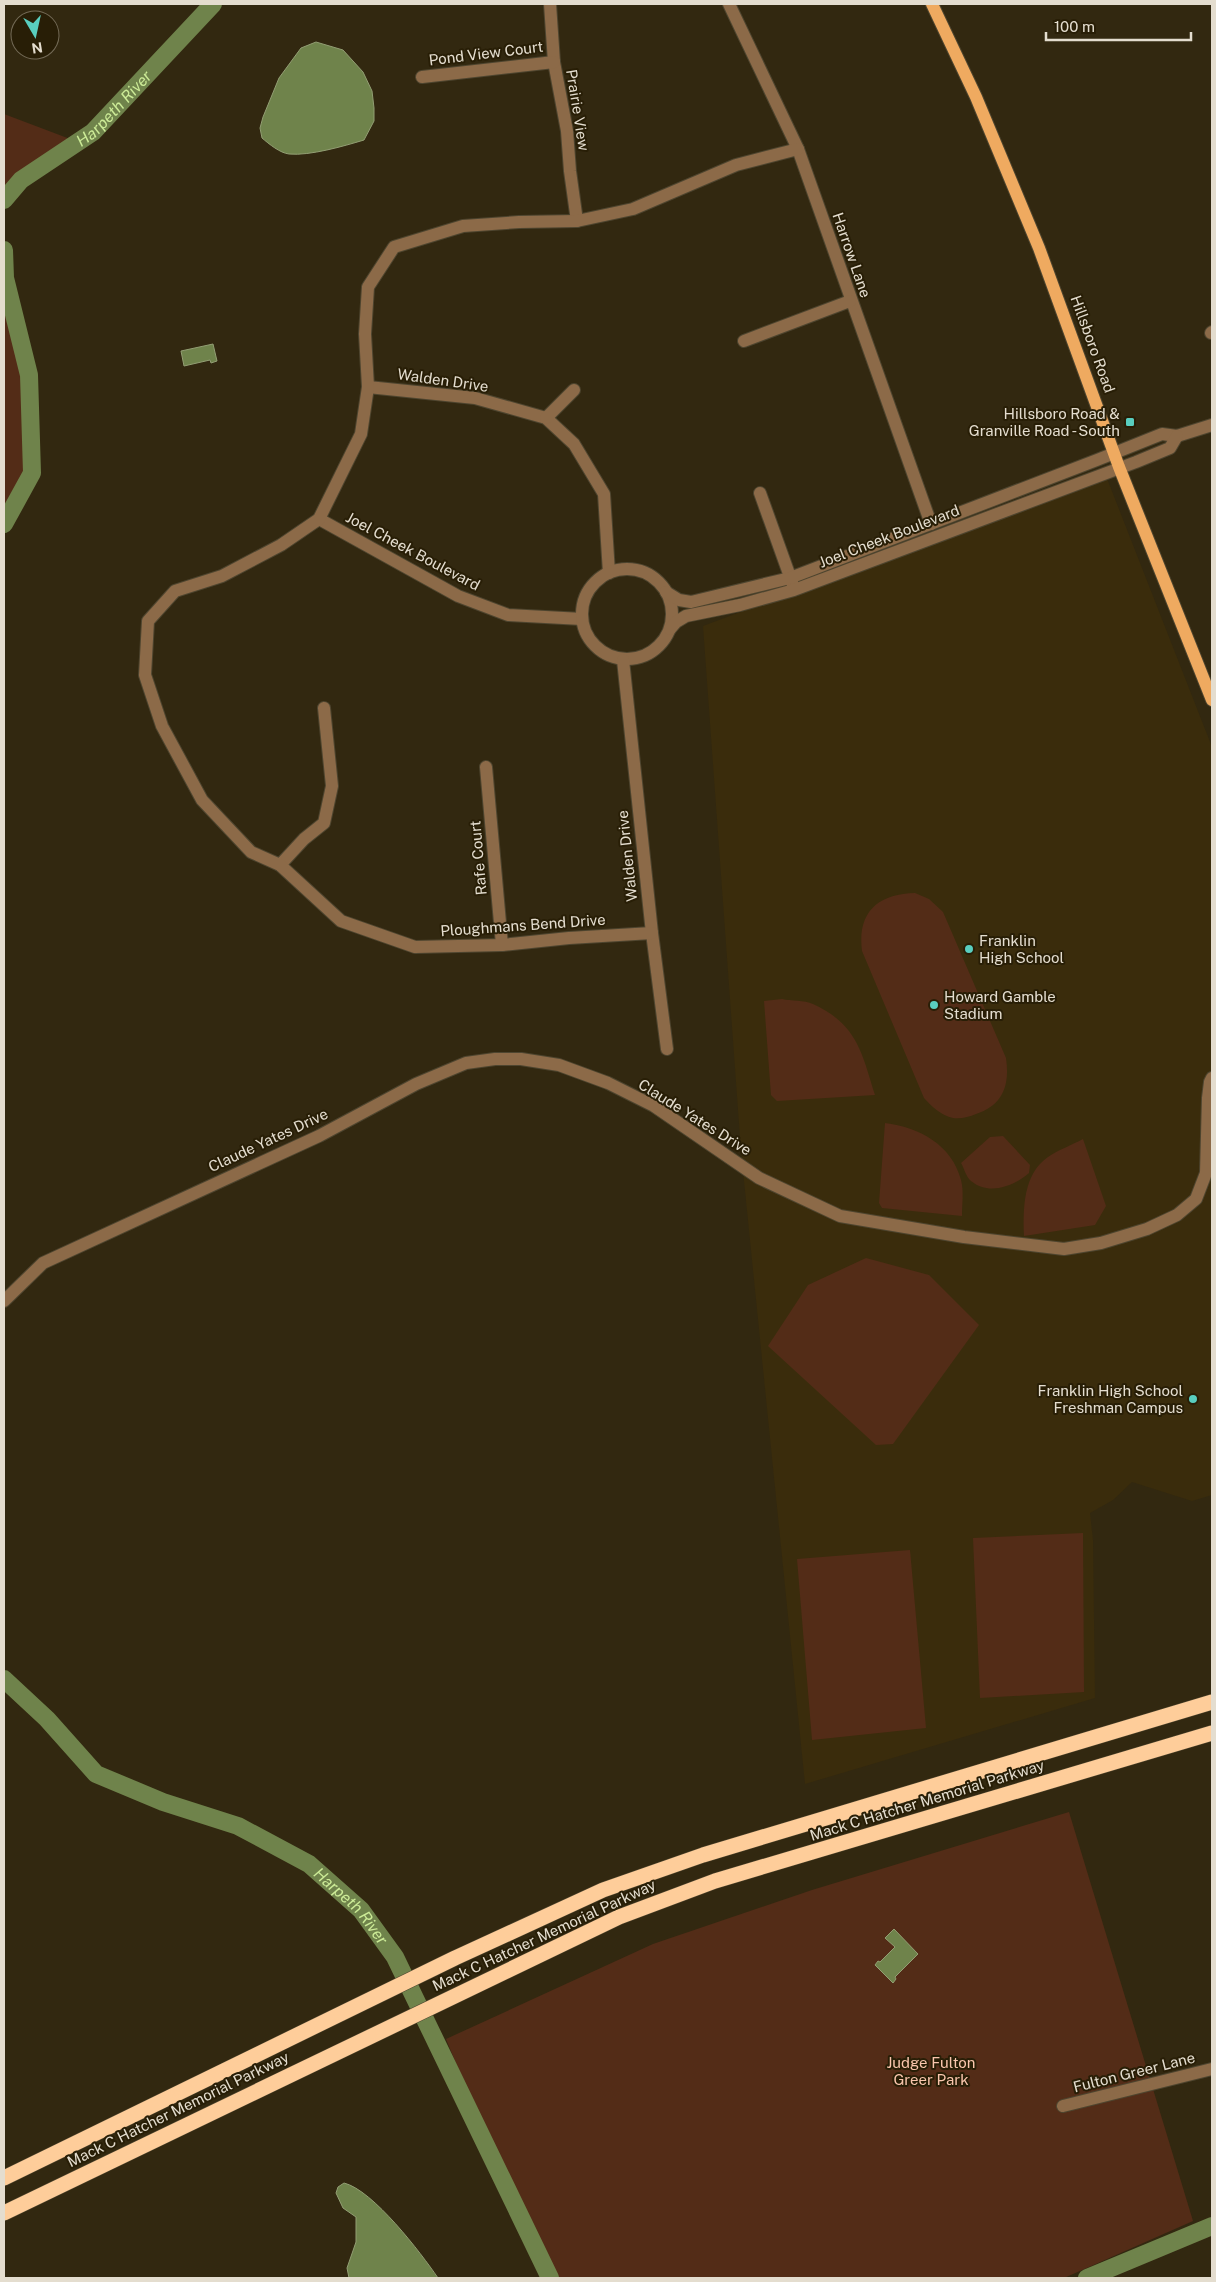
<svg xmlns="http://www.w3.org/2000/svg" width="1216" height="2282" font-family="'Public Sans',sans-serif">
<rect width="100%" height="100%" fill="#322810"/>
<polygon fill="#3a2c0c" points="1106,476 1212,747 1212,1495 1192,1501 1132,1482 1113,1500 1090,1513 1093,1540 1095,1698 805,1784 741,1151 703,626"/>
<g fill="#532c17">
<polygon points="4,114 78,142 21,180 4,200"/>
<polygon points="4,250 5,278 29,375 32,473 4,524"/>
<path d="M915 893 929 899 943 912 1006 1058C1010 1085 1003 1105 976 1114 969 1117 961 1119 953 1118 941 1115 932 1107 924 1098L862 951C857 912 878 894 915 893Z"/>
<path d="M782 999C791 1001 804 1000 813 1004 857 1024 862 1053 875 1095L777 1101 771 1095 764 1001Z"/>
<path d="M885 1123C919 1127 952 1145 961 1180 964 1191 962 1204 962 1216L882 1208 879 1203Z"/>
<path d="M1003 1136 1030 1165 1029 1173C1014 1186 989 1196 971 1181 966 1177 964 1168 961 1163L990 1137Z"/>
<path d="M1083 1139 1106 1206 1095 1225 1024 1236C1023 1209 1023 1174 1048 1157 1058 1150 1072 1145 1083 1139Z"/>
<polygon points="866,1258 929,1275 979,1325 893,1444 876,1445 768,1346 808,1285"/>
<polygon points="1083,1533 1084,1692 980,1698 973,1538"/>
<polygon points="910,1550 926,1728 812,1740 797,1559"/>
<polygon points="1069,1812 1193,2221 1064,2278 550,2278 512,2200 446,2039 653,1944 812,1890"/>
</g>
<g fill="#6f834b" stroke="#929e73">
<path d="M316 42 343 50 363 72 372 91 374 108V121L364 140C344 146 310 156 289 154 280 153 269 144 262 138L260 128 263 117 279 78 301 48Z"/>
<polygon points="213,344 217,361 211,363 210,360 184,366 181,351"/>
<polygon points="894,1929 918,1954 895,1977 896,1979 893,1983 875,1965 878,1961 880,1962 895,1947 885,1938"/>
<path d="M344 2183C373 2190 421 2253 438 2278H349L347 2268 356 2242V2217L343 2208 336 2193 338 2187Z"/>
</g>
<g fill="none" stroke-linecap="round" stroke-linejoin="round">
<g stroke="#6f834b" stroke-width="18">
<path id="s1" d="M4 200 21 180 93 132 213 4"/>
<polyline points="4,250 5,278 29,375 32,473 4,524"/>
<path id="s2" d="M4 1679 47 1719 96 1774 163 1802 238 1826 309 1864 361 1910 395 1957 550 2278"/>
<polyline points="1087,2278 1212,2226"/>
</g>
<defs>
<g id="minor">
<polyline points="550,4 554,62 567,131 570,171 577,221"/>
<polyline points="729,4 798,149 931,524"/>
<polyline points="422,77 554,62"/>
<polyline points="1211,333 1212,332"/>
<polyline points="744,341 850,301"/>
<polyline points="368,387 475,398 546,418 574,444 604,494 609,573"/>
<polyline points="546,418 574,390"/>
<polyline points="760,493 793,585"/>
<polyline points="319,519 458,596 508,615 582,619"/>
<circle cx="627" cy="614" r="45"/>
<polyline points="666,592 679,600 691,602 790,578 1097,460 1162,434 1177,436 1212,425"/>
<polyline points="670,629 676,622 686,616 740,605 794,590 1136,462 1170,448 1177,436"/>
<polyline points="623,660 652,933 667,1049"/>
<polyline points="486,767 502,945"/>
<polyline points="280,865 304,839 324,823 332,786 324,708"/>
<polyline points="652,933 569,938 502,945 415,947 341,921 280,865 251,852 202,800 162,726 145,675 148,621 175,591 222,576 281,545 319,519 361,434 368,387 365,334 368,287 394,247 463,226 519,222 577,221 633,209 736,165 798,149"/>
<polyline points="4,1301 43,1263 319,1136 416,1084 466,1063 495,1059 521,1059 559,1065 608,1083 654,1106 759,1178 840,1216 964,1237 1064,1249 1101,1243 1147,1229 1177,1215 1196,1199 1206,1173 1208,1098 1210,1082 1212,1078"/>
<polyline points="1063,2106 1212,2069"/>
</g>
<polyline id="major" points="932,4 976,97 1039,248 1119,467 1212,700"/>
<g id="highway">
<polyline points="4,2178 455,1958 603,1890 703,1855 1212,1702"/>
<polyline points="4,2213 619,1917 715,1881 1212,1733"/>
</g>
</defs>
<use href="#minor" stroke="#4e452f" stroke-width="14"/>
<use href="#major" stroke="#4e452f" stroke-width="14"/>
<use href="#highway" stroke="#4e452f" stroke-width="16"/>
<use href="#minor" stroke="#8c6a48" stroke-width="12"/>
<use href="#major" stroke="#efaa60" stroke-width="12"/>
<use href="#highway" stroke="#fecd9a" stroke-width="15"/>
</g>
<g fill="#59cebf" stroke="#281e06" stroke-width="2">
<rect x="1125" y="417" width="10" height="10" rx="2.5"/>
<circle cx="969" cy="949" r="5"/>
<circle cx="934" cy="1005" r="5"/>
<circle cx="1193" cy="1399" r="5"/>
</g>
<g text-anchor="middle" dominant-baseline="central" stroke-width="4" stroke-linejoin="round" paint-order="stroke">
<g font-size="15" fill="#e4ddcf" stroke="#281e06">
<text transform="translate(486 53) rotate(-7)">Pond View Court</text>
<text transform="translate(578 110) rotate(81)">Prairie View</text>
<text transform="translate(852 255) rotate(71)">Harrow Lane</text>
<text transform="translate(1093 344) rotate(70)">Hillsboro Road</text>
<text transform="translate(443 380) rotate(8)">Walden Drive</text>
<text transform="translate(889 536) rotate(-21)">Joel Cheek Boulevard</text>
<text transform="translate(413 551) rotate(28)">Joel Cheek Boulevard</text>
<text transform="translate(627 856) rotate(-96)">Walden Drive</text>
<text transform="translate(478 858) rotate(-95)">Rafe Court</text>
<text transform="translate(523 925) rotate(-4)">Ploughmans Bend Drive</text>
<text transform="translate(695 1117) rotate(32)">Claude Yates Drive</text>
<text transform="translate(268 1140) rotate(-25)">Claude Yates Drive</text>
<text transform="translate(927 1800) rotate(-17)">Mack C Hatcher Memorial Parkway</text>
<text transform="translate(544 1935) rotate(-25)">Mack C Hatcher Memorial Parkway</text>
<text transform="translate(1134 2072) rotate(-14)">Fulton Greer Lane</text>
<text transform="translate(178 2109) rotate(-26)">Mack C Hatcher Memorial Parkway</text>
</g>
<g font-size="15" fill="#e4ddcf" stroke="#281e06" text-anchor="end">
<text x="1120" y="413">Hillsboro Road &amp;<tspan x="1120" dy="17">Granville Road - South</tspan></text>
<text x="979" y="940" text-anchor="start">Franklin<tspan x="979" dy="17">High School</tspan></text>
<text x="944" y="996" text-anchor="start">Howard Gamble<tspan x="944" dy="17">Stadium</tspan></text>
<text x="1183" y="1390">Franklin High School<tspan x="1183" dy="17">Freshman Campus</tspan></text>
</g>
<g font-size="15" fill="#fac6ad" stroke="#281e06">
<text x="931" y="2062">Judge Fulton<tspan x="931" dy="17">Greer Park</tspan></text>
</g>
<g font-size="16" font-style="italic" fill="#cceb97" stroke="#281e06">
<text stroke="none"><textPath href="#s1" startOffset="144">Harpeth River</textPath></text>
<text stroke="none"><textPath href="#s2" startOffset="424">Harpeth River</textPath></text>
</g>
</g>
<rect width="1216" height="2282" fill="none" stroke="#e4ddcf" stroke-width="10"/>
<g transform="translate(35 35) rotate(171)"><circle r="24" fill="#281e06" stroke="#736a56"/>
<path d="M0-4L9 19L0 12L-9 19Z" fill="#59cebf"/>
<text y="-8" font-size="14" font-weight="bold" text-anchor="middle" fill="#e4ddcf">N</text>
</g>
<path d="M1046 32v8h145v-8" fill="none" stroke="#e4ddcf" stroke-width="2.5"/>
<text x="1054" y="32" font-size="15" fill="#e4ddcf" stroke="#281e06" stroke-width="4" paint-order="stroke">100 m</text>
</svg>
